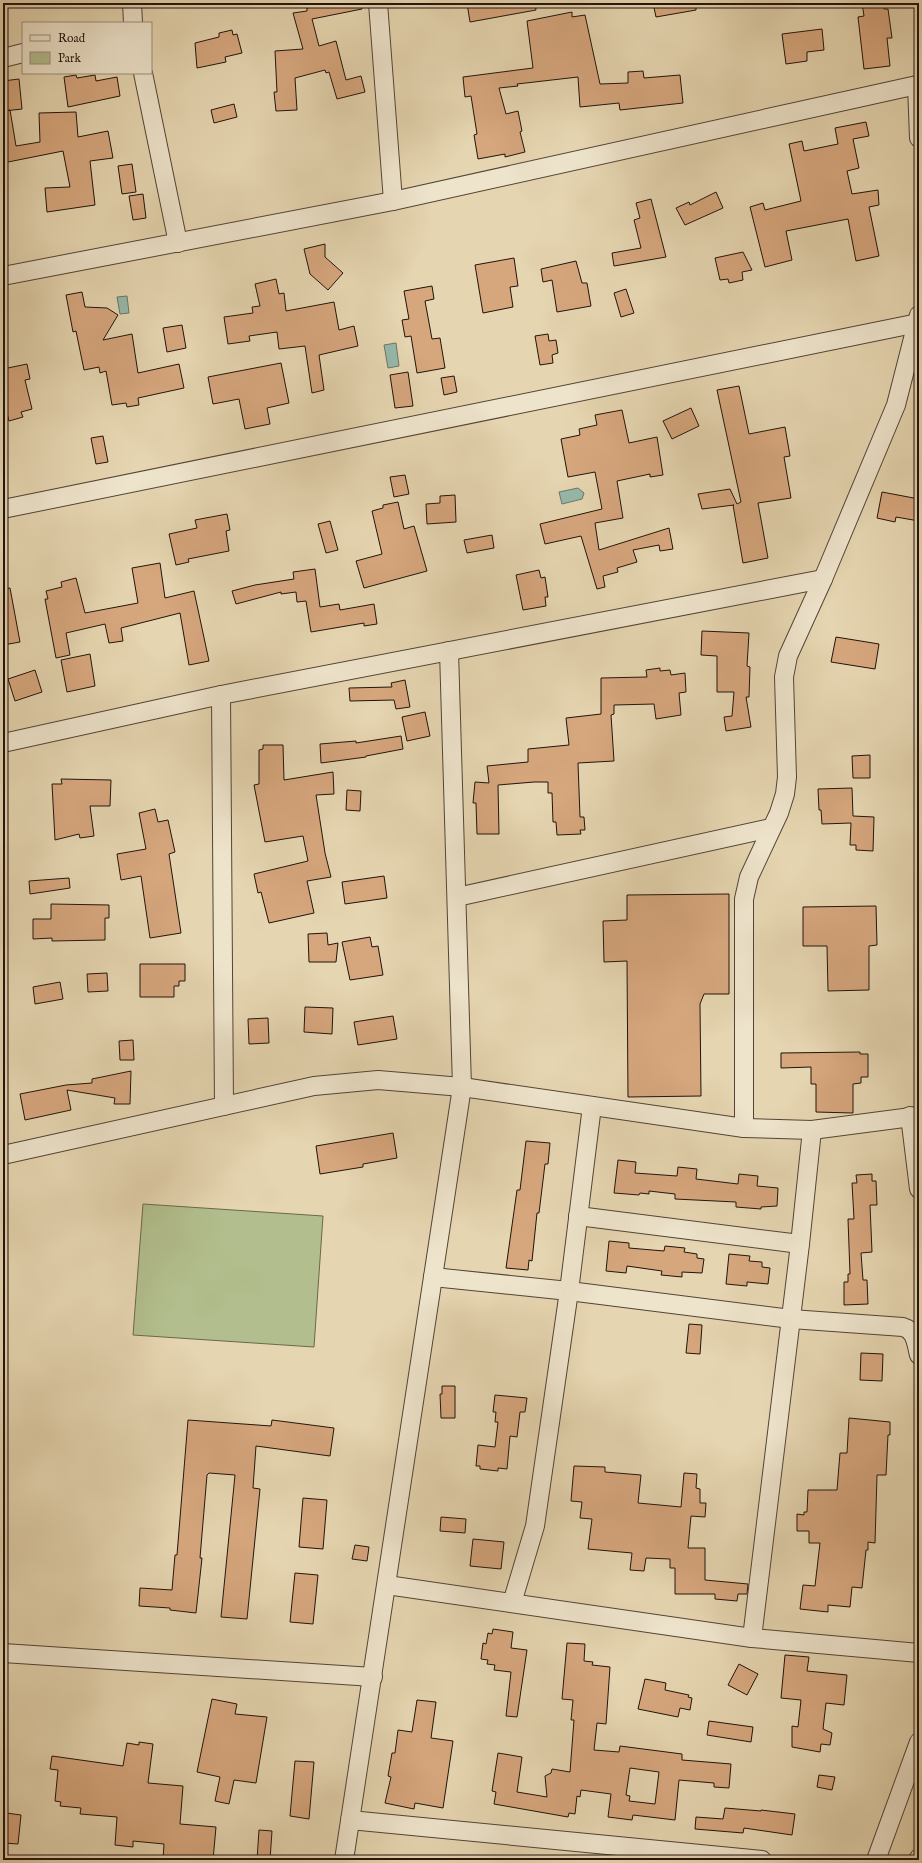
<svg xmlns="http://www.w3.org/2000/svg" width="922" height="1863" font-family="'IM FELL English',serif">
<rect width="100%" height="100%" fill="#e5d5b0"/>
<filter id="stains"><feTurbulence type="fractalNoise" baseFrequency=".005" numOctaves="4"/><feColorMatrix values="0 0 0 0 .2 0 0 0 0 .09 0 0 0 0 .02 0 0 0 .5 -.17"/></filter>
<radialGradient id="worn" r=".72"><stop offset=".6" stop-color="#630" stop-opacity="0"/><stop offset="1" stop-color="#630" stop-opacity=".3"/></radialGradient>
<polygon fill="#b2be8d" stroke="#6a684c" points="143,1204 323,1216 314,1347 133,1335"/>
<g fill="#96b9aa" stroke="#68776b">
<polygon points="127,296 129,313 120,314 117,297"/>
<polygon points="396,343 399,366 388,368 384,345"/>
<polygon points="578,488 584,493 582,499 562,504 559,492"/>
</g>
<g fill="#d6a67d" stroke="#22130c" fill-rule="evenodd">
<polygon points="330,3 361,3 362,9 312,19 319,46 336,41 346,80 361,76 365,92 337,99 329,72 326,73 325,70 295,78 297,110 276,111 274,92 277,92 275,51 303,49 293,13 307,11 307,8"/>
<polygon points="467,3 535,3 536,10 470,22"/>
<polygon points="653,3 696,3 696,10 656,17"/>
<polygon points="862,3 883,3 884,9 888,9 892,38 887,38 890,66 864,69 858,17 864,16"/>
<polygon points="572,12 572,17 585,15 600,84 628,83 628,72 643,71 644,78 680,75 683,103 620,110 619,103 580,107 578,77 517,84 518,86 499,88 506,114 518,111 522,131 520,132 525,152 505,157 505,154 478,159 474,135 477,134 471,96 465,97 463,77 533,68 527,21"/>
<polygon points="822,29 824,50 807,52 807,61 786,64 782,34"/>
<polygon points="232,30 233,35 237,34 242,53 225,57 226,62 197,68 195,43 219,37 219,33"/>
<polygon points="76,75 77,78 95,75 96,81 117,77 120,96 68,107 64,77"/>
<polygon points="19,79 22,109 4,111 10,110 16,146 40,142 39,113 76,112 78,137 108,131 113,158 90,161 95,205 47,212 45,188 70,187 63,151 3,163 3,81"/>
<polygon points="234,104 237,117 214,123 211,110"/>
<polygon points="866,122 869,136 853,139 859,168 847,171 852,194 878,190 879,205 869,207 879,256 856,261 848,219 786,231 792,260 765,267 750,207 763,203 765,210 801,201 789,144 802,141 804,151 838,144 835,128"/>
<polygon points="132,164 136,192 122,194 118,166"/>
<polygon points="716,192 723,208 685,225 676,208 689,202 690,205"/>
<polygon points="143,194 146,218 133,220 129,196"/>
<polygon points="651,199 666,257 614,266 612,253 641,248 634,220 640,218 636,203"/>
<polygon points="325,244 325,257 343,273 328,290 310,274 304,249"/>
<polygon points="743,252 752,270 742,272 743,280 729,283 728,279 720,280 715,258"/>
<polygon points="514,258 518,286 510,287 513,307 483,313 475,265"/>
<polygon points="576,261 582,283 587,283 591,306 557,312 552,280 543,282 541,269"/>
<polygon points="276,279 279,294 284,293 286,311 334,302 339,330 354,326 358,346 319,355 324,390 312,393 305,346 279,349 277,332 249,336 250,341 228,344 224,317 253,313 252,307 260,306 255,284"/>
<polygon points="432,286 434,299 425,301 432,339 440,338 445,368 417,373 411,336 405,337 402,320 409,319 404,291"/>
<polygon points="626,289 634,313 621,317 614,293"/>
<polygon points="82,292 85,307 107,308 118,315 103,340 132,334 138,373 179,364 184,388 138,398 139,405 127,407 126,403 112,405 106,371 100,373 99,367 84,370 76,331 73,332 66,295"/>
<polygon points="182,325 186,348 167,352 163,328"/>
<polygon points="548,334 549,341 556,340 558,353 552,355 553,363 540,365 535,336"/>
<polygon points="281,363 289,403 267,408 270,424 245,429 239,399 213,404 208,377"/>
<polygon points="27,364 30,379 25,380 32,409 21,412 23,417 9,421 3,398 3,369"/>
<polygon points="408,372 413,406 395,408 390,375"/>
<polygon points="454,376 457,392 444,395 441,378"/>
<polygon points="739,386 749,434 785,427 790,456 784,457 791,498 758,503 768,558 743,563 733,505 734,505 702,509 698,494 730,489 737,504 741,502 717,390"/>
<polygon points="691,408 699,426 672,439 663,421"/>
<polygon points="622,410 629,443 657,437 663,475 650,477 650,474 617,481 623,518 595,523 599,550 669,528 673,549 660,551 659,545 633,550 637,562 617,568 618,572 603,576 605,587 597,589 581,536 545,544 540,524 602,509 595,472 568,477 561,439 580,435 579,429 597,425 595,415"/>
<polygon points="103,436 108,462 96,464 91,438"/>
<polygon points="405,475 409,494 394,497 390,477"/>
<polygon points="882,492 919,499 919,521 896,517 895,522 877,518"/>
<polygon points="455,495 456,522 427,524 426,504 440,503 440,496"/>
<polygon points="398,502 404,529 414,526 427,571 364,588 356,561 382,554 372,511 383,508 383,505"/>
<polygon points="227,514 230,530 226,531 229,551 188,559 189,562 176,565 169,534 197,528 195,520"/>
<polygon points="330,521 338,550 326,553 318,524"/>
<polygon points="492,535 494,548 467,553 464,540"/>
<polygon points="160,563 165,598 194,591 209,661 189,665 180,613 121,628 123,641 109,643 105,624 66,633 70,655 56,658 45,599 48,599 46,591 62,587 61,582 76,578 85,613 138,603 132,568"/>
<polygon points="315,569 320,607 339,604 340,610 374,604 377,624 364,626 364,623 311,632 306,601 297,602 296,592 281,594 281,592 236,604 232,591 255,585 294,579 293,572"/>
<polygon points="539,570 541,578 545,577 548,597 545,597 546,606 523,610 516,575"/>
<polygon points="10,588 20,642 3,645 3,589"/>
<polygon points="702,631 749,633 747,666 750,667 749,697 746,697 751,727 726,731 724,717 732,716 734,692 717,692 717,656 701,655"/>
<polygon points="836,637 879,644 875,669 831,662"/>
<polygon points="90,654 95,686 67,692 61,660"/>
<polygon points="660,668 660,671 670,670 671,675 685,673 686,692 679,693 681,715 656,719 654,704 614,705 614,714 611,715 614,761 578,763 580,817 584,817 585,830 580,830 581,834 557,835 556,822 553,822 552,793 548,793 548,782 534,782 498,785 499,834 477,834 476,803 473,803 475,782 489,783 487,766 528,762 528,749 569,745 566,718 601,714 601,678 647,677 646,670"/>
<polygon points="35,670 42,692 15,701 8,679"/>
<polygon points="405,680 410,707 396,709 394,700 350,701 349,688 392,687 391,683"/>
<polygon points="425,712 430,736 407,741 402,717"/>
<polygon points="401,736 403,749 366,756 366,757 321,763 320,744 356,741 356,743"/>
<polygon points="263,745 283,745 284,780 333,772 334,794 316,795 325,853 331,877 307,881 314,913 269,923 261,892 258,893 254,874 308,861 303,836 265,842 254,785 259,784 259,750 263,749"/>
<polygon points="870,755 870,778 853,778 852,756"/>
<polygon points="61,779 111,780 110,806 90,806 94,836 80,838 79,834 55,840 52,784 62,784"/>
<polygon points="852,788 853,816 874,817 873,851 856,850 856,845 850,845 851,823 822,824 821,810 819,810 818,789"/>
<polygon points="347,790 361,791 360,811 346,810"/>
<polygon points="155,809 158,822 168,820 175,852 169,854 181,933 150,938 141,876 121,880 117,854 146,849 139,813"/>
<polygon points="384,876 387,898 345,904 342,882"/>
<polygon points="69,878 70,888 30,894 29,881"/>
<polygon points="729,894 729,994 704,994 700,1004 701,1096 628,1097 627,961 604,962 603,921 627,920 627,895"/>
<polygon points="51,904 109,905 109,918 105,918 105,940 52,941 52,938 33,939 33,919 51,919"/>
<polygon points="876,906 877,945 869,946 869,990 828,991 827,946 803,946 803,907"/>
<polygon points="327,933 328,945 338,943 336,962 309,962 308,934"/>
<polygon points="370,937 372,947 378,946 383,975 350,980 342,942"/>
<polygon points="140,964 185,964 185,981 179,981 179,986 174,986 174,997 140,997"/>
<polygon points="107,973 108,991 88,992 87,974"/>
<polygon points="60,982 63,999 35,1004 33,987"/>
<polygon points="305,1007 333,1008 332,1034 304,1032"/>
<polygon points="393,1016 397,1039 358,1045 354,1022"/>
<polygon points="268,1018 269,1043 249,1044 248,1019"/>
<polygon points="133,1040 134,1060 120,1060 119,1041"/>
<polygon points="860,1052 860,1054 868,1054 868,1077 861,1077 861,1083 853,1084 853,1113 816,1112 816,1084 811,1084 811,1067 781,1068 781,1053"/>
<polygon points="131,1071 130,1104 114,1104 115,1098 67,1090 71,1110 25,1120 20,1094 66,1085 92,1083 92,1079"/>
<polygon points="393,1133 397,1158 363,1164 363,1167 320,1174 316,1146"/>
<polygon points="526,1141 550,1143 548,1164 545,1164 539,1213 537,1213 532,1261 529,1260 528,1270 506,1268 517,1190 520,1190"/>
<polygon points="618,1160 636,1162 635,1173 677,1176 678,1167 697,1169 696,1179 738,1184 739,1174 758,1176 757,1186 778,1188 777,1206 761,1207 761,1209 736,1207 736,1202 675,1199 675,1194 649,1191 649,1194 640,1193 639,1195 614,1193"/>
<polygon points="872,1174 872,1181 876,1181 877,1205 870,1205 872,1252 861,1253 863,1280 867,1280 868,1304 844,1305 844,1282 848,1282 848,1274 850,1274 848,1219 854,1219 852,1183 857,1183 856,1175"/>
<polygon points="609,1241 629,1243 629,1248 664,1251 665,1246 685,1248 684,1252 697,1254 697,1258 704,1259 702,1273 682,1272 682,1277 661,1275 662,1271 627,1266 626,1273 606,1271"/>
<polygon points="729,1254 750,1256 749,1261 762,1262 762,1267 770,1268 768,1284 747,1282 747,1286 726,1284"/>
<polygon points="689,1324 702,1325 700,1354 686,1353"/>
<polygon points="861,1353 883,1354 882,1381 860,1380"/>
<polygon points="442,1386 455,1386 455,1418 441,1418 440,1394 442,1394"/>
<polygon points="495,1395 527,1398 525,1412 520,1412 517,1437 510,1436 507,1469 498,1468 498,1471 480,1469 480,1466 476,1466 478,1445 495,1447 498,1422 495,1422 496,1412 493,1412"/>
<polygon points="849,1418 890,1422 890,1435 888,1435 886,1475 877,1475 875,1543 868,1542 868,1550 866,1550 862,1588 852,1587 850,1607 828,1605 828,1612 800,1609 803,1585 815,1586 820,1543 809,1543 809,1531 797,1531 797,1514 804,1515 804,1512 807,1512 808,1490 837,1490 840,1453 847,1453"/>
<polygon points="188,1420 271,1426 272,1420 334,1428 330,1456 256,1446 253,1488 260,1489 247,1619 221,1617 235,1475 209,1473 207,1475 200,1558 202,1558 196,1613 170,1610 170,1608 139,1606 140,1588 172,1590 175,1555 177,1555"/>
<polygon points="574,1466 605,1467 605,1472 641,1475 638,1503 681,1507 684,1473 697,1474 696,1488 700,1489 700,1503 706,1503 705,1517 691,1516 688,1548 705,1548 705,1580 748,1584 747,1594 738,1594 737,1601 715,1599 715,1594 675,1594 675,1568 670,1568 670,1559 646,1558 644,1571 630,1570 632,1553 588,1549 592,1519 580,1518 582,1502 571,1501"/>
<polygon points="303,1498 327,1500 323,1549 299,1547"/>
<polygon points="441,1517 466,1519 465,1533 440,1531"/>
<polygon points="473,1539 504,1542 501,1569 470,1566"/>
<polygon points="355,1545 369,1547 367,1561 352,1559"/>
<polygon points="295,1573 318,1575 313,1624 290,1622"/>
<polygon points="493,1629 513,1632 511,1648 527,1650 517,1717 506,1716 511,1672 494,1670 495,1665 487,1664 488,1660 481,1659 483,1643 486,1644 488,1633 492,1634"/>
<path d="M567 1643 585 1644 584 1661 593 1662 592 1665 610 1667 606 1724 597 1723 594 1750 619 1752 620 1746 682 1754V1760L731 1764 729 1788 714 1787V1783L679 1780 675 1820 633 1815 632 1820 608 1817 611 1794 581 1790 580 1797 577 1796 575 1814 569 1813 568 1817 494 1804 496 1792 492 1791 498 1753 522 1757 517 1792 547 1797 545 1776 551 1773 552 1769 570 1772 574 1720H571L573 1700 562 1699ZM630 1768 659 1772 655 1804 629 1801 630 1796 626 1795Z"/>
<polygon points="785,1655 809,1657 807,1671 847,1675 844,1705 826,1703 823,1729 832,1733 830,1745 821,1744 820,1752 792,1747 792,1726 798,1727 801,1700 781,1698"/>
<polygon points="739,1664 758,1674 747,1695 728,1685"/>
<polygon points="645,1679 666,1683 665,1690 689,1695 688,1697 692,1698 690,1710 680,1708 678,1717 638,1709"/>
<polygon points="212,1699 237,1704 235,1714 267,1717 256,1783 234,1780 229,1804 215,1801 220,1777 197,1772"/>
<polygon points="417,1700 436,1702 431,1738 453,1741 443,1808 415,1803 414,1809 385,1803 391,1777 388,1776 392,1753 395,1753 398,1730 412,1732"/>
<polygon points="709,1721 753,1727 751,1742 707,1735"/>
<polygon points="139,1742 153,1744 148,1783 183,1786 180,1824 216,1827 213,1860 163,1860 164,1844 133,1841 133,1847 115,1845 117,1817 80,1814 81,1808 60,1806 61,1802 55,1801 58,1770 50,1769 52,1756 123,1766 127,1743 139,1745"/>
<polygon points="295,1761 314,1762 309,1819 290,1816"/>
<polygon points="819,1775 835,1777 832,1790 817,1787"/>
<polygon points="725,1808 761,1811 761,1810 795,1814 792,1835 744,1828 743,1833 695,1829 696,1817 723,1819"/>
<polygon points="6,1813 21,1815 18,1844 3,1843 3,1829"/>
<polygon points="259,1830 272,1831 270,1860 257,1860"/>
</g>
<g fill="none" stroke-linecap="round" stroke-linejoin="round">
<defs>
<g id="minor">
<polyline points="132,3 133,23"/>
<polyline points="378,3 393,201"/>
<polyline points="3,58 23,53"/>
<polyline points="143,73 178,243"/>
<polyline points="919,84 917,85 919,138"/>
<polyline points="3,276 393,201 917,85"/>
<polyline points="3,509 918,323"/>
<polyline points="221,695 823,579"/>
<polyline points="3,743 221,695 224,1106"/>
<polyline points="457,897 771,828"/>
<polyline points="910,1116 919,1189"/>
<polyline points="744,1128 744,899 749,877 779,813 785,794 787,777 784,677 788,656 823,579 896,405 919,315"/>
<polyline points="3,1155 314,1086 378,1080 462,1087 744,1128 812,1130 919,1116"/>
<polyline points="578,1216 800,1244"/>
<path d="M433 1277 569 1291 791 1319 903 1327C916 1331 916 1344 919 1355"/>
<polyline points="387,1585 752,1638 919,1653"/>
<polyline points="512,1603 535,1526 569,1291 592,1106"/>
<polyline points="752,1638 800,1244 812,1130"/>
<polyline points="3,1653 373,1677"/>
<polyline points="350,1820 762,1860"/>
<polyline points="344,1860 462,1087 449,651"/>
<polyline points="876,1860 919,1742"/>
<polyline points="918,1860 919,1858"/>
</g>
</defs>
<use href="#minor" stroke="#534435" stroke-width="20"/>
<use href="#minor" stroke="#eee4cc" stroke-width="18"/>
</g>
<rect width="922" height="1863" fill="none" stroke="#e5d5b0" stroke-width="16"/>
<rect x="4" y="4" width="914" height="1855" fill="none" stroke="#22130c" stroke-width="2"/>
<rect x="8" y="8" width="906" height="1847" fill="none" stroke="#22130c"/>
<rect x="22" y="22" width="130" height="52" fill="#eee4cc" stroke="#9c907f"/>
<rect x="30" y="35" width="20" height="6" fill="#eee4cc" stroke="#9c907f"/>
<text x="58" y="42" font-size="12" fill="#22130c">Road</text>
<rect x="30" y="52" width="20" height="12" fill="#b2be8d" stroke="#9c907f"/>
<text x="58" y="62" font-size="12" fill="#22130c">Park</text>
<rect width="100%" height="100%" filter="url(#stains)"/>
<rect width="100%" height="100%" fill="url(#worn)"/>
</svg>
